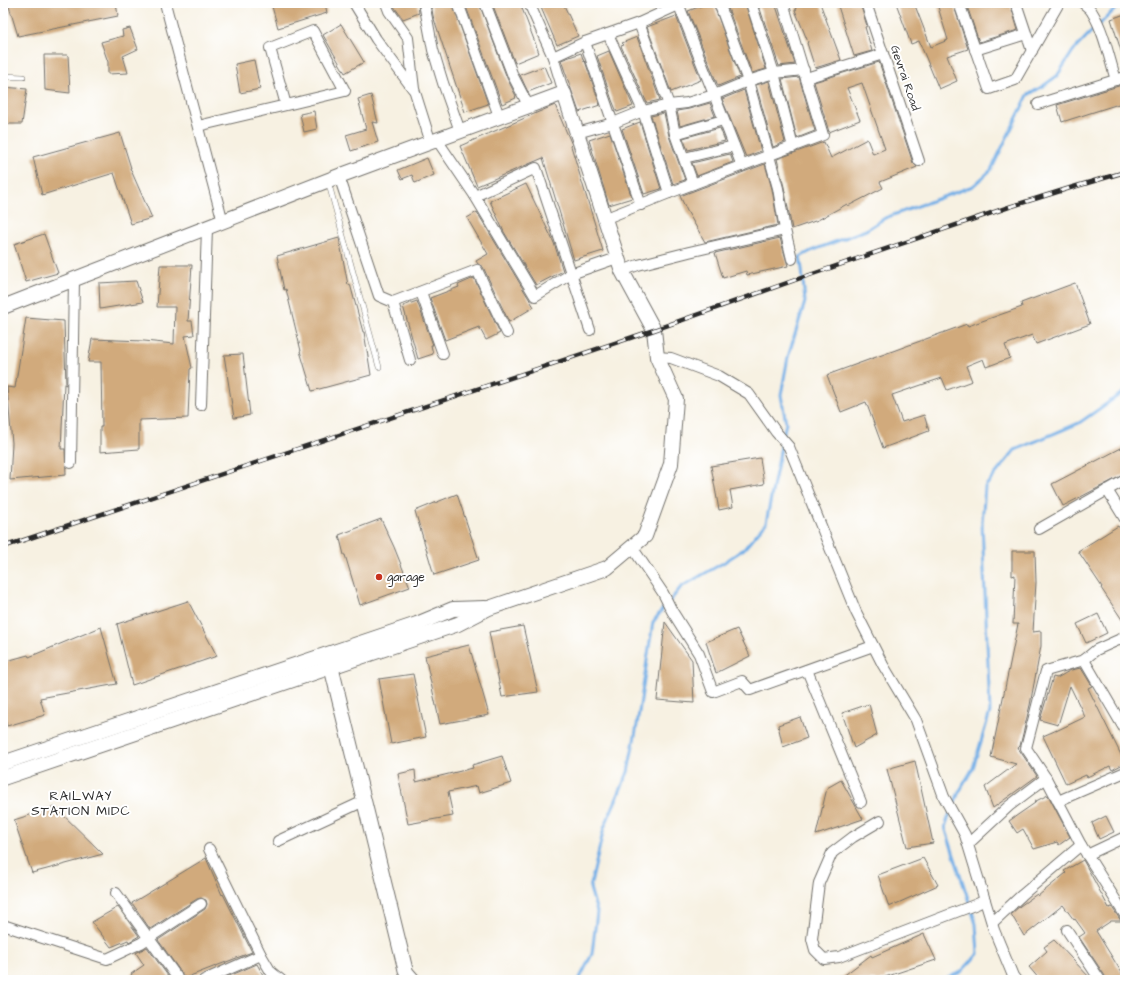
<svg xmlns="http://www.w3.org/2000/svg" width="1128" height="983" font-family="'Architects Daughter',sans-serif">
<rect width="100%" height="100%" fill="#fff"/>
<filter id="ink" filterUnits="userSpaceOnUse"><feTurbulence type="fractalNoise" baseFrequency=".025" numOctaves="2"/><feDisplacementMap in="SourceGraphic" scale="8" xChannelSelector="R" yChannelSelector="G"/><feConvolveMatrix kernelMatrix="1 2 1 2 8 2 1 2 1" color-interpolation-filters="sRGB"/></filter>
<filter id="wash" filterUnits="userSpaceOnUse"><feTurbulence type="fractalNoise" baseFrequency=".012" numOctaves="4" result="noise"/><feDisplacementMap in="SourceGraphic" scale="16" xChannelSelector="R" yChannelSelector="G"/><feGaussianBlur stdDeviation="0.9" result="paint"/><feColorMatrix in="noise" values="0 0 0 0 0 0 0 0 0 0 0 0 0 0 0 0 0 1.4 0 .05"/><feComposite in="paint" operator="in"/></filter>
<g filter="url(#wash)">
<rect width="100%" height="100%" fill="#f7f1e2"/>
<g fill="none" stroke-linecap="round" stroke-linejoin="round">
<g stroke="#76b0e7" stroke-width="3">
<polyline points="783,436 786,423 781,395 788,357 805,302 802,269 800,257 811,251 866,230 885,218 973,186 991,170 1028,95 1043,86 1057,76 1073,51 1089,34 1122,3"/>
<polyline points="670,601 681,587 723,563 744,549 766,523 782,442"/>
<polyline points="953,808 958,794 973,768 990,712 982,523 985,487 1015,450 1079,423 1125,391"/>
<polyline points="579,980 592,954 597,912 590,888 604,828 628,772 637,725 653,622 666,605"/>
<polyline points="942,980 961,972 978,954 976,924 945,827 950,813"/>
</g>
</g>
<g id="blocks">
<g fill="#d1aa7c">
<polygon points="8,3 116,3 118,16 18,36"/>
<polygon points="271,3 325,3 327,13 278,28"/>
<polygon points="393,3 418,3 419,13 403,19 395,8"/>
<polygon points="431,3 452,3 488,104 465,112 433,16"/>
<polygon points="469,3 479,3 507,78 516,96 515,97 516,98 502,104 465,4"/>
<polygon points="492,3 520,3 539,53 515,63"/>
<polygon points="539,3 563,3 578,36 557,45"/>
<polygon points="709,3 713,3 740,77 718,86 688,11"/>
<polygon points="726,3 745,3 766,69 752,73"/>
<polygon points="758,3 775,3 795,64 779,66"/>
<polygon points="795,3 820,3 841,60 815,68 807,43 808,42 795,10 797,9"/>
<polygon points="837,3 860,3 867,26 865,27 872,51 854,56"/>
<polygon points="896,3 914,3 931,47 948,40 938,7 953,3 968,49 947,56 957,81 939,89 919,41 911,44"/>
<polygon points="966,3 1010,3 1018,30 979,42"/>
<polygon points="1125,14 1125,57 1123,57 1111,19"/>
<polygon points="676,16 701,80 671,92 647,27"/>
<polygon points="341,24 364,62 345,73 323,35"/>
<polygon points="130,28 138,49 123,56 128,73 108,74 108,62 101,42 123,36 122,30"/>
<polygon points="637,37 660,100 647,103 621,46 624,45 622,43"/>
<polygon points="609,51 633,106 617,112 612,100 597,56"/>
<polygon points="581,53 584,62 585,61 600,105 579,112 561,60"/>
<polygon points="44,55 68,55 70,93 45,90"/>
<polygon points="254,60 260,89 240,93 235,64"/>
<polygon points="879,62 913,163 917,167 880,182 883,188 848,206 847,204 818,220 792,229 784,187 777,159 824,142 831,158 867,139 873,154 885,149 862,83 847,88 860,120 829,132 814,82"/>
<polygon points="544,66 551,83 528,92 520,75"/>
<polygon points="799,77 815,131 797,138 782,79"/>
<polygon points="769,81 785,142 773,147 756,85"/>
<polygon points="1125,84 1125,102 1062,122 1057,105"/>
<polygon points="3,87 27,89 22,124 3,124"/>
<polygon points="744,90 761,151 746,157 722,99"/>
<polygon points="371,95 378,123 372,122 378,142 351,151 346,135 366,129 358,99"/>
<polygon points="710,103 715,116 680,126 677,111 689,109"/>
<polygon points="555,105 572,145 571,146 603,251 574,260 543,158 477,186 460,146"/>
<polygon points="314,111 317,129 304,132 300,114"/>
<polygon points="664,113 669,136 685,180 673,184 651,116"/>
<polygon points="640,122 661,189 644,194 622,129"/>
<polygon points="720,128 725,141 688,150 683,138"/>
<polygon points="120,133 131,168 130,168 152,218 131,224 114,173 42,195 33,157"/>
<polygon points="610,133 632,198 609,205 589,140"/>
<polygon points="730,154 733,162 697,176 692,163"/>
<polygon points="427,158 434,175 415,183 412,175 402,179 398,170"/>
<polygon points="765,164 772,189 778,225 705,242 687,211 680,196"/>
<polygon points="526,184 554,243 563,271 536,285 504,232 490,201"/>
<polygon points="477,212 534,307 509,322 483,267 478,264 476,261 488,254 467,218"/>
<polygon points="44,234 58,273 26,282 14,244"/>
<polygon points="339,238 348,285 350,284 363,332 364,332 371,375 312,391 300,351 301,351 286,289 284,290 277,256"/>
<polygon points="780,238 788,266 747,275 746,271 723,278 715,253"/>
<polygon points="160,265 192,265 188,321 192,321 194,335 185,336 192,368 190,369 188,418 139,420 139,449 100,452 100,427 102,427 101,362 88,362 92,339 144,341 174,344 175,307 157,307"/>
<polygon points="474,278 500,333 486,340 479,327 445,340 430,298 459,287 458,285"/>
<polygon points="136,281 143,302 100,309 99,283"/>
<polygon points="1075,283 1090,324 1036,344 1032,335 1005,345 1010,358 986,367 983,359 966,366 972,381 947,390 942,378 892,395 902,422 924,415 929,431 883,448 866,402 841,412 827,375 967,324 968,326 1022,307 1021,303"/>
<polygon points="417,301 433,345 431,345 433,354 418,359 403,306"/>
<polygon points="26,318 64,321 66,385 64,384 61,449 65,449 66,475 10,480 12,443 7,387 15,388"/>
<polygon points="243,354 250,415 234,418 224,355"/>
<polygon points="1125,446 1125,474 1063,506 1052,484"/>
<polygon points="760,458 764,484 730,490 733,507 719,510 711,466"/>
<polygon points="457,494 479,560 434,575 415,511"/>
<polygon points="381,519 394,547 410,587 360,605 345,555 344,555 339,535"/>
<polygon points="1118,526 1125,535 1125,624 1101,588 1102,587 1078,551"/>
<polygon points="1012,551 1035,551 1036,582 1033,632 1041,631 1041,646 1030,705 1020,746 1018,748 1037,776 993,808 985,787 1016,764 991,757 1018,624 1013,624 1015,575 1012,576"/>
<polygon points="188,601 217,656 132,685 117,624"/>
<polygon points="1098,614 1107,633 1086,643 1077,624"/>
<polygon points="665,622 692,660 694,703 657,700"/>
<polygon points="523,626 538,692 502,697 489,632"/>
<polygon points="101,627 117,684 40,698 45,715 7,726 3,713 3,662 28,655 29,657"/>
<polygon points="737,629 750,656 716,673 706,642"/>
<polygon points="469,645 489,715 440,724 425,656"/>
<polygon points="1081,668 1092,686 1088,688 1125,763 1112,770 1110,766 1087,777 1086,775 1066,784 1043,736 1057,730 1056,731 1085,717 1070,686 1058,725 1040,720 1053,677 1057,678 1071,670"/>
<polygon points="413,674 426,737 391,744 379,679"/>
<polygon points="869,704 877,735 854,748 842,713"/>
<polygon points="800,717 807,738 783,747 778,725"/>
<polygon points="502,756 511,783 479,793 477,786 448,792 453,816 408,824 398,774 415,770 416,782 473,768 472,765"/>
<polygon points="915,761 933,843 907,847 887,769"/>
<polygon points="841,780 863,819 816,835 827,788"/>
<polygon points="1048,795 1070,837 1059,845 1057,842 1034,849 1023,829 1017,833 1009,821 1035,803 1034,802"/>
<polygon points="55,807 103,854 32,873 14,820"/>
<polygon points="1106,816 1114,832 1099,839 1092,823"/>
<polygon points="206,858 222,895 223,894 252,952 185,978 158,940 205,909 207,904 206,900 201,898 197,899 150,929 132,903"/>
<polygon points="923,858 938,885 889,907 878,875"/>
<polygon points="1083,860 1109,908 1112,907 1121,921 1111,921 1096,931 1125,978 1125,980 1106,980 1105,976 1079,937 1085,933 1075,919 1074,920 1063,905 1024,936 1011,914 1020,906 1037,894 1038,896 1066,873 1064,871"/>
<polygon points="118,907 139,936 129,942 128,940 111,947 92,922"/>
<polygon points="924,934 936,960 885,977 886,980 838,980 871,955 872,957"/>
<polygon points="1054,940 1092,980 1040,980 1029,967 1047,951 1044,947"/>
<polygon points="147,947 171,980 135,980 131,974 144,965 136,953"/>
<polygon points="257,964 263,975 254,980 220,980"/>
</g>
</g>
</g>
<g filter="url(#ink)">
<use href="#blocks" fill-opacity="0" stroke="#72706b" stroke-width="1"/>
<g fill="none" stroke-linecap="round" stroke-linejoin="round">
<defs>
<g id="lane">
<polyline points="3,76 23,77"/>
<polyline points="328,181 379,367"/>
</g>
<g id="street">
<polyline points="165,3 223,222"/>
<polyline points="354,3 376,39 413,89"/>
<polyline points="386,3 389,11 408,38 414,89 431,143"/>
<polyline points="424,3 433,50 443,83 460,131"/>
<polyline points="458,3 499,116"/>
<polyline points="485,3 513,76 528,105"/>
<polyline points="529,3 553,57 564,93"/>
<polyline points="678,3 742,166"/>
<polyline points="751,3 774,73 793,147"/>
<polyline points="866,3 919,161"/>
<polyline points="959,3 989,89 1015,80 1059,3"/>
<polyline points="1016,3 1032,51"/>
<path d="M1083 3C1086 6 1090 8 1092 12 1104 31 1109 58 1116 80"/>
<polyline points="639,23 669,105 675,134 693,184"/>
<polyline points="608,34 643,111 669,193"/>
<polyline points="585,42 641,205"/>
<polyline points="975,50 1026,34"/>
<polyline points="553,57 585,42 639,23 683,3"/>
<polyline points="806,78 883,54"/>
<polyline points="1038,104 1125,77"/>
<polyline points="198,126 345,91 313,31 270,48 286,105"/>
<polyline points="577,133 613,123 643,111 669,105 687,103 714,95 748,81 774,73 804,70"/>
<polyline points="675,134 723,120"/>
<polyline points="437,140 475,196 535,296 571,274 617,258"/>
<polyline points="684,158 734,146"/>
<polyline points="339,176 379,296 393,302 477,270 507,333"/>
<polyline points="475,196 536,168 590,330"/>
<polyline points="604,219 669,193 823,135 783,3"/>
<polyline points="785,230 792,259"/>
<polyline points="622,271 638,265 689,252 785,230 778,188 748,81 719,3"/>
<polyline points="421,292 443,354"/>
<polyline points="393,302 410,360"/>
<polyline points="657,357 671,358 719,376 749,394 776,432 789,447 856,612 883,665 916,720 944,797 965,835 994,930 1013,976 1016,980"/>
<polyline points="201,405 207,228"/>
<polyline points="71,463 74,280"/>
<polyline points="1107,490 1125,519"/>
<polyline points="1039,529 1125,480"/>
<polyline points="632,547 663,593 672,611 699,654 713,692 742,681 750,690 873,646"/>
<polyline points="1125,637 1096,650 1084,660 1046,671 1026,748 1046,778 1081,845 1125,915"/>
<polyline points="1084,660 1125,730"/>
<polyline points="807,670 861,802"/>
<polyline points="1058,801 1125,772"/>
<polyline points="880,821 853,837 832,853 819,883 812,939 815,950 824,959 839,957 977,904 985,900"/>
<polyline points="278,841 364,801"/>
<polyline points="968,844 1009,806 1046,778"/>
<polyline points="209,849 261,955 271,972 281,980"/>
<polyline points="1087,855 1125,837"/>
<polyline points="116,893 179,980"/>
<polyline points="992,923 1022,895 1081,845"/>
<polyline points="3,925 107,959 141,943 201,904"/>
<polyline points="1067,930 1100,980"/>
<polyline points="204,980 261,955"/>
</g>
<g id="secondary">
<polyline points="3,307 339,176 564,93 622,271 654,330 657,357 676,399 671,464 645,536 607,568 489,608 458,624 3,778"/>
<polyline points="329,658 406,972 413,980"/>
<polyline points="3,763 417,624 453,609 485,608"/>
</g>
</defs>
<use href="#lane" stroke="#72706b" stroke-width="6"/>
<use href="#street" stroke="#72706b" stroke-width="12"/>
<use href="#secondary" stroke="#72706b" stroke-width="16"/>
<use href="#lane" stroke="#fff" stroke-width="5"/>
<use href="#street" stroke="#fff" stroke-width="10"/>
<use href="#secondary" stroke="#fff" stroke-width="14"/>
<defs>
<polyline id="rail" points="3,547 654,330 798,279 1009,207 1070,188 1125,172"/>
</defs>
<use href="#rail" stroke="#2b2b2b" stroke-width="4.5"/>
<use href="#rail" stroke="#fff" stroke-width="3" stroke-dasharray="9" stroke-linecap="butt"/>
</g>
</g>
<circle fill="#c8321e" stroke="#fff" stroke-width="1.5" cx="379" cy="577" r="4"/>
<g text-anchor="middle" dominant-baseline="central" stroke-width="4" stroke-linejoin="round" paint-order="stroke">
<g font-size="12" fill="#2b2b2b" stroke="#fff">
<text transform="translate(905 78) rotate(71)">Gevrai Road</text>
</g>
<g font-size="12" fill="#2b2b2b" stroke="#fff" text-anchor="start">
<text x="387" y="577">garage</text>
</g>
<g font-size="13" letter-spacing="1" fill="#2b2b2b" stroke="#fff">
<text x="81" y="796">RAILWAY<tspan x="81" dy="15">STATION MIDC</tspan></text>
</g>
</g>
<rect width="1128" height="983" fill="none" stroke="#fff" stroke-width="16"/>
</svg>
